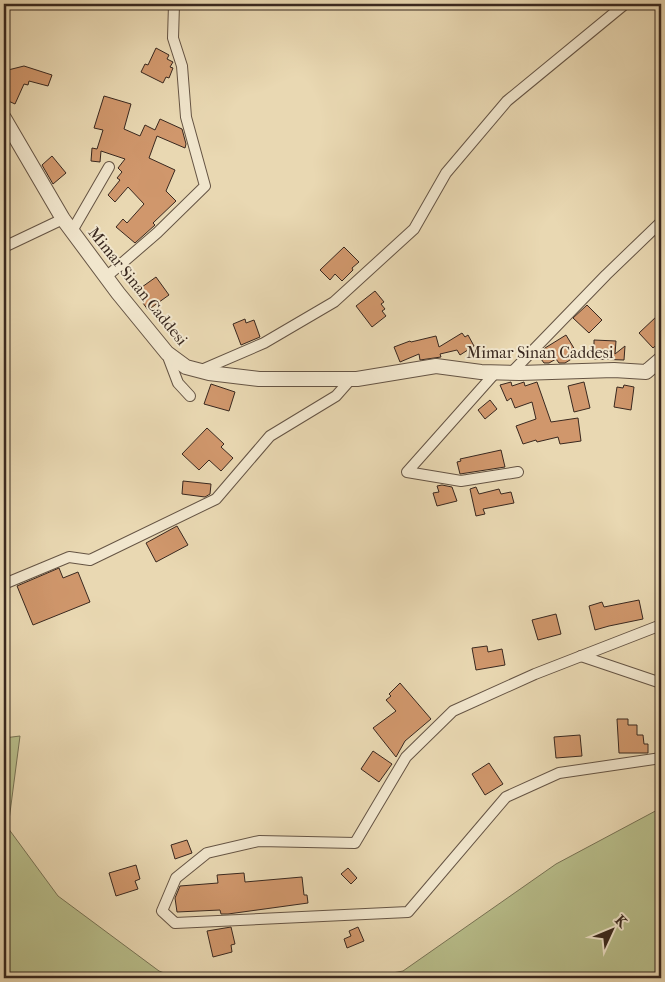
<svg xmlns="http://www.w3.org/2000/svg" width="665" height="982" font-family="'IM FELL French Canon',serif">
<rect width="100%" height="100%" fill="#e9d8b2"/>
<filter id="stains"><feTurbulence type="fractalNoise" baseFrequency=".004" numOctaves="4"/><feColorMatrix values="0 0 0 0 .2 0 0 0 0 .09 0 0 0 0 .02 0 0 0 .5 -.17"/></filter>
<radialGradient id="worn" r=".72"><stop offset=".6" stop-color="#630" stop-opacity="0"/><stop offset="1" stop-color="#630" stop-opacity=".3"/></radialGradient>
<g fill="#b8be8b" stroke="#787355">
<polygon points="20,736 8,828 58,896 159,971 177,978 4,978 4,738"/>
<polygon points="661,808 661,978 366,978 403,971 556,864"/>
</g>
<g fill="#d0976c" stroke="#39281f">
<polygon points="156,48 169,55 167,59 173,62 170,67 173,68 169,78 166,77 163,83 141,72 145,64 148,65"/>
<polygon points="24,66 52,75 48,86 29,81 28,85 24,84 15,104 4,99 4,71"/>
<polygon points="104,96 131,104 124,129 140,136 145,125 155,130 160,119 182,129 186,144 185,148 157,136 149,158 175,170 166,191 176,201 153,223 155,225 135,243 116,227 123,219 127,223 144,204 128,187 115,202 108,195 120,180 117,178 122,172 118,168 125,159 101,151 100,162 91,161 92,148 97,149 103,130 94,128"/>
<polygon points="52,156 66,173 53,184 42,165"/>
<polygon points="344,247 359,262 352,268 353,270 342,281 335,274 330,280 320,270"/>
<polygon points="156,277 169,295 148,310 135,292"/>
<polygon points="375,291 384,302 381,304 385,309 382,311 386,316 372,327 356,306"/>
<polygon points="587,305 602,320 589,333 573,318"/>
<polygon points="657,316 661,321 661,341 653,348 639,333"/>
<polygon points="245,319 246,323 254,320 260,337 241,345 233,324"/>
<polygon points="462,333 465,337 468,335 474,346 460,355 457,350 440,354 441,357 420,360 419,354 400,362 394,347 410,341 411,342 436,336 439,347"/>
<polygon points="566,335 578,355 565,363 559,363 556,359 549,363 544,363 538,355 545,348"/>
<polygon points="594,340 616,341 615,354 625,346 624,360 594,359"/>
<polygon points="511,382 512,386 524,382 525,386 537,382 551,422 578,418 581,441 560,444 558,437 537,442 536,440 523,444 516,426 536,419 532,402 515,408 511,398 507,401 500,385"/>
<polygon points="584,382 590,408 574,412 568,386"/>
<polygon points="211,384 235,392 229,411 204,404"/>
<polygon points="624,385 634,387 631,410 614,407 617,387 623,388"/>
<polygon points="490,400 497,409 485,419 478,410"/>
<polygon points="207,428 224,444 221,447 233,458 221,471 209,460 199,470 182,454"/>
<polygon points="501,450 505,467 460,474 457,462 461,461 460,459"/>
<polygon points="183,481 211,484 210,494 205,497 182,494"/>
<polygon points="442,485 452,487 457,501 437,506 433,493 439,492 437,486"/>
<polygon points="476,487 479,494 499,489 501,494 511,492 514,503 483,509 485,514 476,516 470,489"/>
<polygon points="177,526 188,545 156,562 146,543"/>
<polygon points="59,568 63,578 78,572 90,602 33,625 17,586"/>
<polygon points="639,600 643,619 609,626 595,630 589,606 602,602 604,607"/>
<polygon points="556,614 561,634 538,640 532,620"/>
<polygon points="487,646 488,652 502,649 505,665 476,670 472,648"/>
<polygon points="400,683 431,719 405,741 396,757 373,728 396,711 386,700 391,696 389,694"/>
<polygon points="617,719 628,719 628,725 637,725 637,735 643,735 644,744 648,744 648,753 619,753"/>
<polygon points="580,735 582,756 556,758 554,737"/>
<polygon points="373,751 392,764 379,782 361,769"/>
<polygon points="489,763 503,784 485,795 472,774"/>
<polygon points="187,840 192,853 175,859 171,845"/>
<polygon points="136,865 140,879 135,881 138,889 116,896 109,873"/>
<polygon points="348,868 357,878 351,884 341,874"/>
<polygon points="244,873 245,882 302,877 304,895 307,895 308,903 228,914 221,914 220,910 177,912 175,898 180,886 218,883 217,875"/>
<polygon points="231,927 235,944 231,945 232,952 213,957 207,931"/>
<polygon points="358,927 364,941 347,948 344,939 351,936 349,931"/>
</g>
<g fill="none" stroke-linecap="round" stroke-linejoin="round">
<defs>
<g id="minor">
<polyline points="72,231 109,167"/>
<polyline points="4,247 63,219"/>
<polyline points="106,277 157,233 205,186 186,117 182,66 173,38 174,4"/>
<polyline points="167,354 178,383 190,396"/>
<polyline points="199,371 264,343 334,302 414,229 446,173 507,101 625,4"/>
<polyline points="496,372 407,472 461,481 518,472"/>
<polyline points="511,373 606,275 661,222"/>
<polyline points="4,584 69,557 90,560 216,499 270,436 336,396 351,379"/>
<polyline points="661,625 535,674 453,711 406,757 355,843 259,841 207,853 176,878 162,911 175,923 408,912 506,797 559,773 661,758"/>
<polyline points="581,656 661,683"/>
</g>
<polyline id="tertiary" points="4,118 63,219 118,293 167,353 186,367 209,373 259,379 357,379 436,366 481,372 520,373 614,370 646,372 661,359"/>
</defs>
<use href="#minor" stroke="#655444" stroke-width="12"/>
<use href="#tertiary" stroke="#655444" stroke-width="16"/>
<use href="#minor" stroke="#f1e6cd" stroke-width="10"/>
<use href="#tertiary" stroke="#f1e6cd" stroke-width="14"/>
</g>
<g text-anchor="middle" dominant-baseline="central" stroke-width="4" stroke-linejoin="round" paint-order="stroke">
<g font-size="16" fill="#39281f" stroke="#f1e6cd">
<text transform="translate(138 286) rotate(51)">Mimar Sinan Caddesi</text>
<text x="540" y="352">Mimar Sinan Caddesi</text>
</g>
</g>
<rect width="665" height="982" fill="none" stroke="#e9d8b2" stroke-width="20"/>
<rect x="5" y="5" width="655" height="972" fill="none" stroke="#39281f" stroke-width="2.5"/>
<rect x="10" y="10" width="645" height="962" fill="none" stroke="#39281f"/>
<g transform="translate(612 930) rotate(46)" stroke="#f1e6cd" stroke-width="4" paint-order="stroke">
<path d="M0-4L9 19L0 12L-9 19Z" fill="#39281f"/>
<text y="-8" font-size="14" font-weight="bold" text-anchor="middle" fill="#39281f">K</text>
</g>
<rect width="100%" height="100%" filter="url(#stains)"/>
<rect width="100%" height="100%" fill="url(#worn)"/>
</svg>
